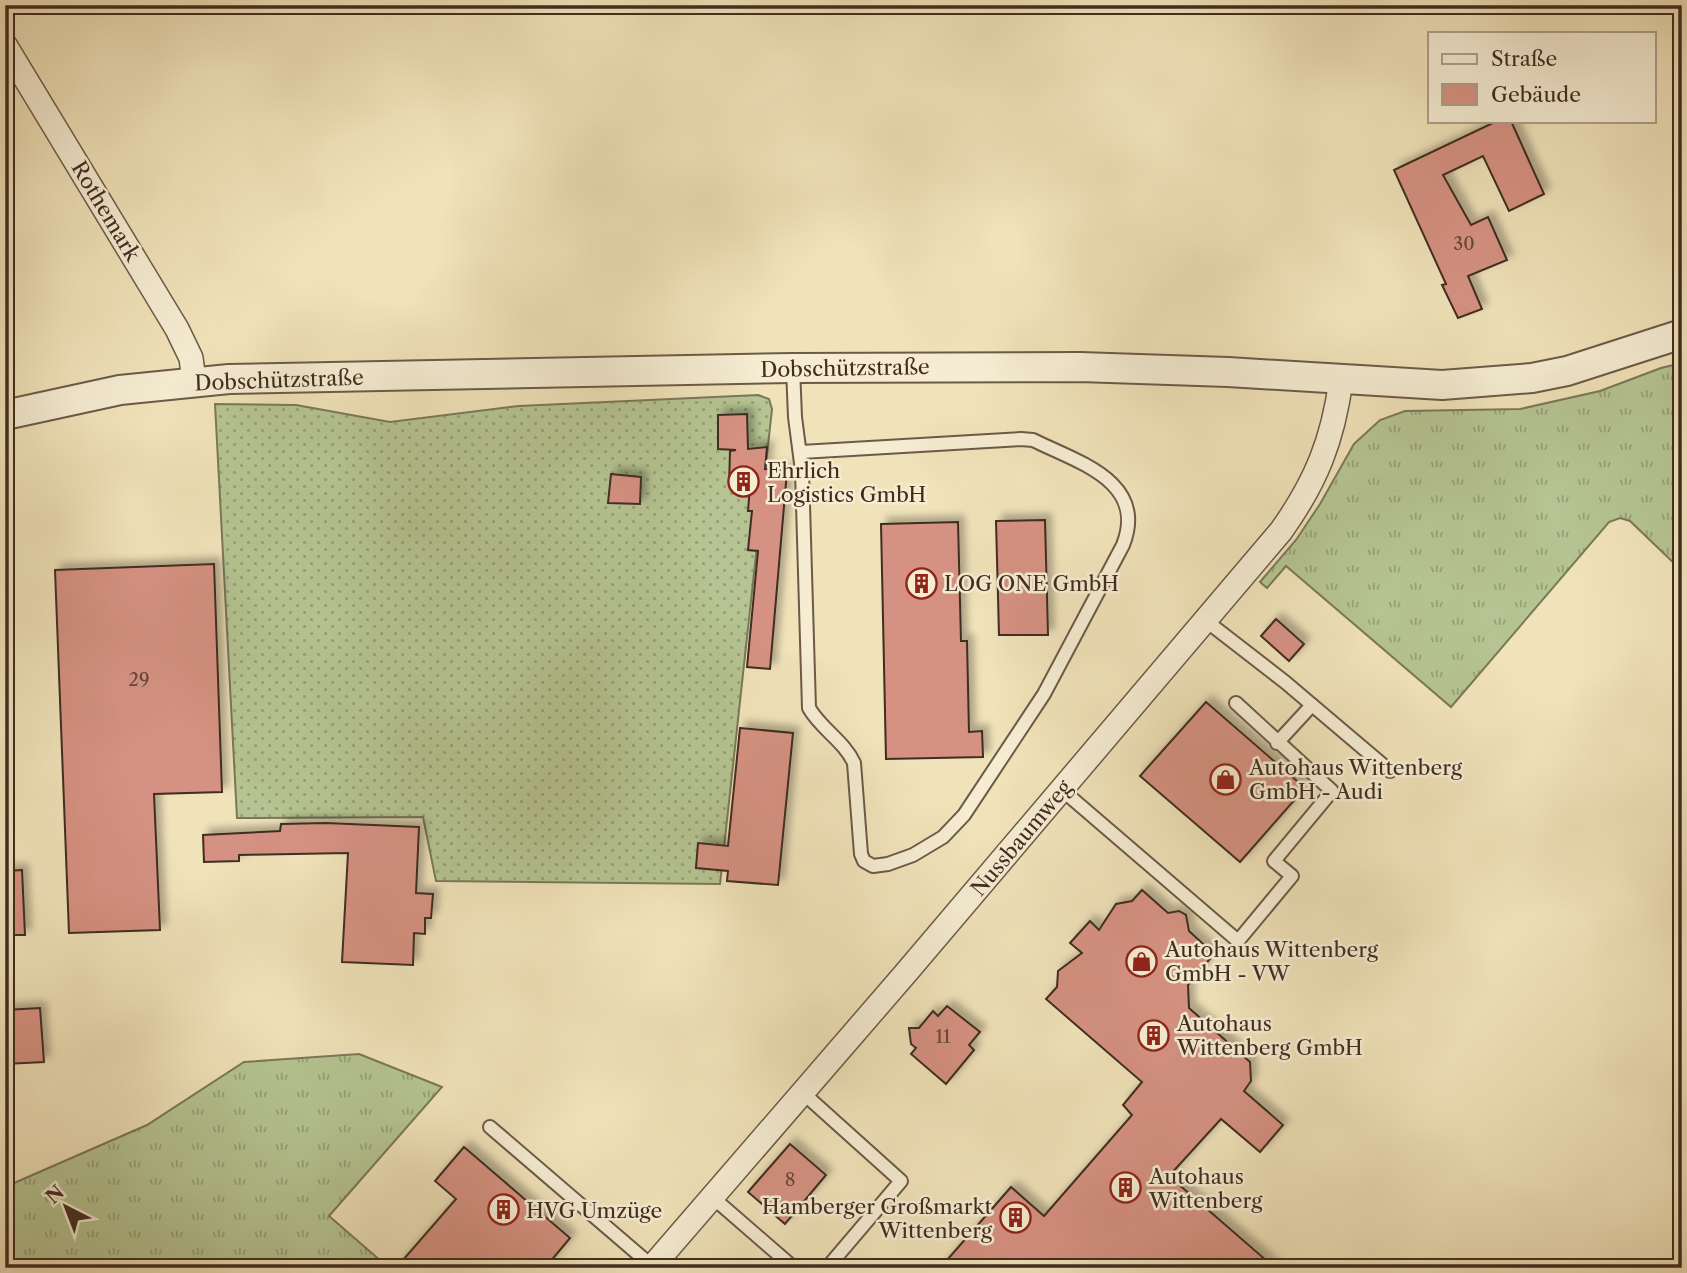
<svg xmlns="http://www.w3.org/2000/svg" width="1687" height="1273" font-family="'Libre Caslon Text',serif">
<defs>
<pattern id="grass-tufts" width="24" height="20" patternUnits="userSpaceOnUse" patternTransform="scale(1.75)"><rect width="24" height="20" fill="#b5c492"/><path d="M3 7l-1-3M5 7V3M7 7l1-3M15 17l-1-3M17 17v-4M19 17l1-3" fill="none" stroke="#95a077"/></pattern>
<pattern id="garden-dots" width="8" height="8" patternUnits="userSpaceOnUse" patternTransform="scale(1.75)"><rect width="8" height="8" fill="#b5c492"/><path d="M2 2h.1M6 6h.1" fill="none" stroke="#95a077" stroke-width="1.8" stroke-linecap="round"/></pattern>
<filter id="shadow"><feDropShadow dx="6" dy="-6" stdDeviation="3.5" flood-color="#0004"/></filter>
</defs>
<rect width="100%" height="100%" fill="#f0e2b9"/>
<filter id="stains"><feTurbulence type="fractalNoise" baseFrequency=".00286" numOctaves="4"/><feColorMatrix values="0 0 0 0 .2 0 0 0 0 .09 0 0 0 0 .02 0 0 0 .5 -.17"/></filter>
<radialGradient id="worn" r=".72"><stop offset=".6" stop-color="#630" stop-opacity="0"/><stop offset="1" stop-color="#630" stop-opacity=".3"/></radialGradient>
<g fill="url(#grass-tufts)" stroke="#7a7859" stroke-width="2">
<polygon points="1682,363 1682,571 1630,521 1620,518 1609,522 1451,707 1286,566 1267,588 1260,582 1296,540 1320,504 1354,444 1380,420 1405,411 1520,409 1600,391 1661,368"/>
<polygon points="359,1054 442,1087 329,1216 389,1268 5,1268 5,1187 147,1125 244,1062"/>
</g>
<polygon fill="url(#garden-dots)" stroke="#7a7859" stroke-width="2" points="758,395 769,399 772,409 720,884 436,881 423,817 237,818 215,404 296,405 390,422 519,406"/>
<g fill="#d59181" stroke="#402d20" stroke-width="2" filter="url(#shadow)">
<polygon points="1497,121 1511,121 1544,194 1509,211 1483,156 1443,175 1471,225 1488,217 1507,260 1468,276 1482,309 1458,318 1442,285 1446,284 1394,170"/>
<polygon points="747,414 748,449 767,447 765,469 787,471 770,669 747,667 758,551 748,550 752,511 748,511 750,486 729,486 730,451 736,450 718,449 718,415"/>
<polygon points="611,474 641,477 640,504 608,503"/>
<polygon points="1045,520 1048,635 999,635 996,521"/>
<polygon points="958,522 961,641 967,641 969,732 982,731 983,757 886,759 881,524"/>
<polygon points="214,564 222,792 154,794 160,930 69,933 55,570"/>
<polygon points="1276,619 1304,644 1289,661 1261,636"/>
<polygon points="1206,702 1305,788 1240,862 1140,776"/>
<polygon points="740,728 793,733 778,885 727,881 728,871 696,868 698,843 728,846"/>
<polygon points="326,823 419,827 416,893 433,894 431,918 425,918 425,934 414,933 413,965 342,962 348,853 239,855 239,861 204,862 203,835 280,831 281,824"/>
<polygon points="22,870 25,935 5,935 5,871"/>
<polygon points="1142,890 1168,913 1179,911 1186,915 1189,931 1214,954 1188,985 1189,1008 1250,1062 1251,1081 1244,1091 1283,1125 1260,1152 1221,1119 1169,1176 1275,1268 940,1268 1011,1187 1044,1216 1132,1115 1123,1105 1142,1082 1046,999 1057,987 1058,971 1082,953 1070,943 1090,921 1099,930 1116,904 1132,901"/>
<polygon points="947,1006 980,1032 969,1045 974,1050 946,1084 911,1054 916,1048 911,1044 909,1028 919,1028 933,1011 938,1016"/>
<polygon points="40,1008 44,1062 5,1064 5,1010"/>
<polygon points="790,1144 826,1175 785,1224 748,1192"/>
<polygon points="464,1147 570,1238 545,1268 396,1268 456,1199 435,1181"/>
</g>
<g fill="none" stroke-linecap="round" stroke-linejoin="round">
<defs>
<g id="service">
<path d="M793 368 795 417 802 471 809 708C821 729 844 741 854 763L861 854 864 861 873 866 888 864 913 855 943 837 964 815 1044 694 1123 545C1148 481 1077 462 1033 440L1021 439 801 452"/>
<polyline points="1205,620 1285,682 1390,771"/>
<polyline points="1277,743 1312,705"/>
<polyline points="1061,789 1238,941 1292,876 1274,861 1332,791 1236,703"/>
<polyline points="802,1092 901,1181 827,1268"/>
<polyline points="490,1127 652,1266"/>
<polyline points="711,1196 794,1268"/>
</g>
<g id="minor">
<polyline points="5,45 177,329 191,358 194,381"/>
<path d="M651 1268 905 974 1281 531C1316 482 1333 440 1341 380"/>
</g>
<polyline id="tertiary" points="5,415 120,390 229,379 793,368 1080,367 1228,372 1442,385 1532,378 1567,371 1682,334"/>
</defs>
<use href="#service" stroke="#6c5a46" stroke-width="16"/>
<use href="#minor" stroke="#6c5a46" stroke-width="26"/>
<use href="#tertiary" stroke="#6c5a46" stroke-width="32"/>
<use href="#service" stroke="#f5ecd2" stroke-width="12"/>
<use href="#minor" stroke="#f5ecd2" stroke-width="23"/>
<use href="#tertiary" stroke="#f5ecd2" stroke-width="28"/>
</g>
<defs>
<symbol id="building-ring" viewBox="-11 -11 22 22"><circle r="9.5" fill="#f5ecd2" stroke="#8f2418" stroke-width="1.5"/><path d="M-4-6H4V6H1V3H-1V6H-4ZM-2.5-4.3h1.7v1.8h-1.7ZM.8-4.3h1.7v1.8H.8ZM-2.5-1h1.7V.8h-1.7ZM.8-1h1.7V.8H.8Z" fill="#8f2418"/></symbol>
<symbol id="shop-ring" viewBox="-11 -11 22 22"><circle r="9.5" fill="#f5ecd2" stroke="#8f2418" stroke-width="1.5"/><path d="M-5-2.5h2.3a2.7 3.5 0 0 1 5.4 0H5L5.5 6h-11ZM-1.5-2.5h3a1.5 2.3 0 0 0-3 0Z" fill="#8f2418"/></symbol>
</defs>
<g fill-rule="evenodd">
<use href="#building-ring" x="726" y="464" width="35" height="35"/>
<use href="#building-ring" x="904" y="566" width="35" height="35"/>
<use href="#shop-ring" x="1208" y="762" width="35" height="35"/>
<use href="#shop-ring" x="1124" y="944" width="35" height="35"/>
<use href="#building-ring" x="1136" y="1018" width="35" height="35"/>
<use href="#building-ring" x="1108" y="1170" width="35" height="35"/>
<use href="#building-ring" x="486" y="1192" width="35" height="35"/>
<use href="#building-ring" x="998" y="1200" width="35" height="35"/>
</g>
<g text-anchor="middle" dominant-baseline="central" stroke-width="5" stroke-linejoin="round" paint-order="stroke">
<g font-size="18" fill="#654638">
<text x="1464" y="244">30</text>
<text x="139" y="680">29</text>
<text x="943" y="1037">11</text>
<text x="790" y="1180">8</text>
</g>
<g font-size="21" fill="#402d20" stroke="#f5ecd2">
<text transform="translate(106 211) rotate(59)">Rothemark</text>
<text transform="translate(845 368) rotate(-1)">Dobschützstraße</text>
<text transform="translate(279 380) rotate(-2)">Dobschützstraße</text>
<text transform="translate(1021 838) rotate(-50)">Nussbaumweg</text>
</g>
<g font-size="21" fill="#402d20" stroke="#f5ecd2" text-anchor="start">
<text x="767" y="470">Ehrlich<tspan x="767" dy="24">Logistics GmbH</tspan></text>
<text x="944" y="583">LOG ONE GmbH</text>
<text x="1249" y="767">Autohaus Wittenberg<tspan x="1249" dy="24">GmbH - Audi</tspan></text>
<text x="1165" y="949">Autohaus Wittenberg<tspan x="1165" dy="24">GmbH - VW</tspan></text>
<text x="1177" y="1023">Autohaus<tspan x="1177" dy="24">Wittenberg GmbH</tspan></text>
<text x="1149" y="1176">Autohaus<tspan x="1149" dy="24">Wittenberg</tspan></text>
<text x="992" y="1206" text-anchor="end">Hamberger Großmarkt<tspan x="992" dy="24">Wittenberg</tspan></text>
<text x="526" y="1210">HVG Umzüge</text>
</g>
</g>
<rect width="1687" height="1273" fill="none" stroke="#f0e2b9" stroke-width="28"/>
<rect x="7" y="7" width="1673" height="1259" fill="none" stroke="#402d20" stroke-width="3.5"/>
<rect x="14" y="14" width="1659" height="1245" fill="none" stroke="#402d20" stroke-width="2"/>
<rect x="1428" y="32" width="228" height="91" fill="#f5ecd2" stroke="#ada08b" stroke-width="2"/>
<rect x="1442" y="54" width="35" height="10" fill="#f5ecd2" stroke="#ada08b" stroke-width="2"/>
<text x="1491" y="66" font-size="21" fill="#402d20">Straße</text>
<rect x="1442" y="84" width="35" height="21" fill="#d59181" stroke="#ada08b" stroke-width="2"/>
<text x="1491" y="102" font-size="21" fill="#402d20">Gebäude</text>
<g transform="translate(66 1207) rotate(318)" stroke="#f5ecd2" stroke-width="5" paint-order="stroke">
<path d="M0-5L12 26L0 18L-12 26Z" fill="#402d20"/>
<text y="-10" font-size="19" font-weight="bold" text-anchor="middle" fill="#402d20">N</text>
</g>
<rect width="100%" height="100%" filter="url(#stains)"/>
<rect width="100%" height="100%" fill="url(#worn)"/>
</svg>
